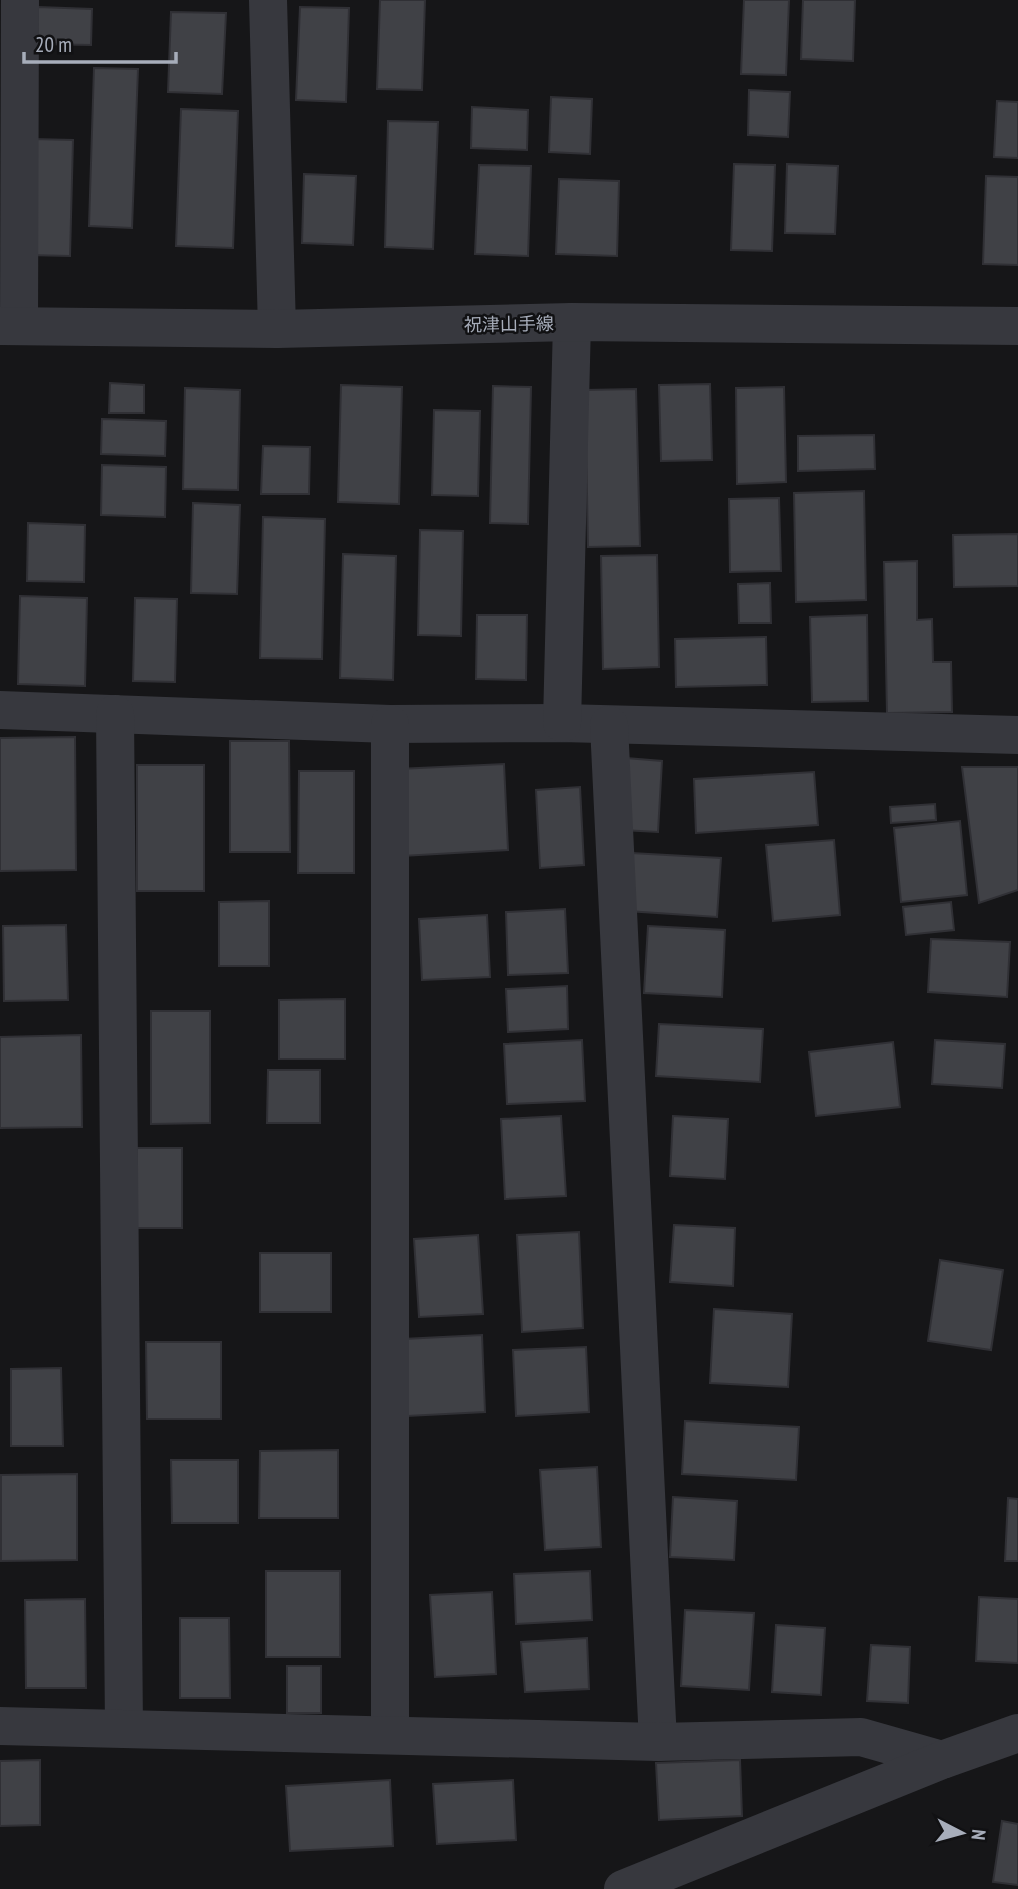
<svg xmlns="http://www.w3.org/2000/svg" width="1018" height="1889" font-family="'PT Sans Narrow','Noto Sans JP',sans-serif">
<rect width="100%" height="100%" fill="#161618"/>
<g fill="#404146" stroke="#303035" stroke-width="2">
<polygon points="380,0 425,0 422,90 377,89"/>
<polygon points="744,0 789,0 786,75 741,74"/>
<polygon points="803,0 855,0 853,61 801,59"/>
<polygon points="38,7 92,9 91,45 37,44"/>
<polygon points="300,7 349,8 346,102 296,100"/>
<polygon points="171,12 226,13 222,94 168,92"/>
<polygon points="94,68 138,69 132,228 89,226"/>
<polygon points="749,90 790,92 788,137 748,135"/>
<polygon points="551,97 592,99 590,154 549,152"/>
<polygon points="997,101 1018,102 1018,158 994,157"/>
<polygon points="472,107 528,110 527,150 471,148"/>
<polygon points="181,109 238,111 233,248 176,246"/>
<polygon points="388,121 438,122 433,249 385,247"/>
<polygon points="32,139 73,140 70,256 27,255"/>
<polygon points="734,164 775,165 772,251 731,250"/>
<polygon points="787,164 838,166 835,234 785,233"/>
<polygon points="479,165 531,166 528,256 475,254"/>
<polygon points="304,174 356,176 353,245 302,243"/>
<polygon points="986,176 1018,177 1018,265 983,264"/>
<polygon points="559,179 619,181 617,256 556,254"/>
<polygon points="110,383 144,385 144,413 109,413"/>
<polygon points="710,384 712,460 661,461 659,385"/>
<polygon points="341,385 402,387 399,504 338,502"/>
<polygon points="493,386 531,387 528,524 490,523"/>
<polygon points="784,387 786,482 737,484 736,388"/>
<polygon points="185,388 240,390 238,490 183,489"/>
<polygon points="636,389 640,546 588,547 585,390"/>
<polygon points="434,410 480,411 478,496 432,495"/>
<polygon points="102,419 166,421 165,456 101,454"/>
<polygon points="874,435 875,469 798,471 798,436"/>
<polygon points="263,446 310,447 309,494 261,494"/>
<polygon points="102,465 166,467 165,517 101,515"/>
<polygon points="864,491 866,600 796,602 794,493"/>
<polygon points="779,498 781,571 730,572 729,499"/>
<polygon points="193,503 240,505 237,594 191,593"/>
<polygon points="263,517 325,519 322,659 260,658"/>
<polygon points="28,523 85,525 84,582 27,581"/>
<polygon points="420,530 463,531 461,636 418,635"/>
<polygon points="1018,534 1018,586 954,587 953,535"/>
<polygon points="343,554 396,556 393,680 340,678"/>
<polygon points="657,555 659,667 603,669 601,556"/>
<polygon points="917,561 917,620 932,619 933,662 951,662 952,712 887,713 884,562"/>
<polygon points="770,583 771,623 739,623 738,584"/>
<polygon points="20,596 87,598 85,686 18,684"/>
<polygon points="135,598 177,599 175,682 133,681"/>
<polygon points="477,615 527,615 526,680 476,679"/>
<polygon points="867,615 868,701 812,702 810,617"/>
<polygon points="766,637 767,685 676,687 675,639"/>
<polygon points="75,737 76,870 0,871 0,738"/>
<polygon points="230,741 289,741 290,852 230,852"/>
<polygon points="626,758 662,761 658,832 622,830"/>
<polygon points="504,764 508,850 402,856 398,769"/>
<rect x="137" y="765" width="67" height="126"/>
<polygon points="962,767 1018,767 1018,890 979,903"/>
<polygon points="299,771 354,771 354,873 298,873"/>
<polygon points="814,772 818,825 696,833 694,779"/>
<polygon points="580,787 584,865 540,868 536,790"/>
<polygon points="935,804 936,820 891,823 890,807"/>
<polygon points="960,821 967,895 901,902 894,828"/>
<polygon points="834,840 840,915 773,921 766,845"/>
<polygon points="631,853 721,858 717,917 627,911"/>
<polygon points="269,901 269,966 219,966 219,902"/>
<polygon points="951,902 954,930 906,935 903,907"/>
<polygon points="565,909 568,973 508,975 506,912"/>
<polygon points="487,915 490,977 422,980 419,919"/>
<polygon points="66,925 68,1000 4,1001 3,926"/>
<polygon points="648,926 725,930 722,997 644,993"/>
<polygon points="931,939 1010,942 1007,997 928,992"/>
<polygon points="567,986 568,1029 508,1032 506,989"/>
<polygon points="345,999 345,1059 279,1059 279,1000"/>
<polygon points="151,1011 210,1011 210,1123 151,1124"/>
<polygon points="659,1024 763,1029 760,1082 656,1076"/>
<polygon points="81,1035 82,1127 0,1128 0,1037"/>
<polygon points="582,1040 585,1101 507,1104 504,1044"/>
<polygon points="935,1040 1005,1044 1002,1088 932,1084"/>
<polygon points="893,1042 900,1107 816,1116 809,1052"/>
<polygon points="268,1070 320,1070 320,1123 267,1123"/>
<polygon points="561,1116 566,1196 505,1199 501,1119"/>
<polygon points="673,1116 728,1119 725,1179 670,1176"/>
<rect x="137" y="1148" width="45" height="80"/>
<polygon points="674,1225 735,1228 733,1286 670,1282"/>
<polygon points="579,1232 583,1328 522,1332 517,1235"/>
<polygon points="478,1235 483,1314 419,1317 414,1239"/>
<rect x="260" y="1253" width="71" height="59"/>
<polygon points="940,1260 1003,1270 991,1350 928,1341"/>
<polygon points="714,1309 792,1314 788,1387 710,1383"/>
<polygon points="482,1335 485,1412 407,1416 403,1339"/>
<polygon points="146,1342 221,1342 221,1419 147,1419"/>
<polygon points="586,1347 589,1412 516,1416 513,1350"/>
<polygon points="61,1368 63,1446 11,1446 11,1369"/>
<polygon points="685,1421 799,1427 796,1480 682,1474"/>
<polygon points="338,1450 338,1518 259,1518 260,1451"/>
<polygon points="171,1460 238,1460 238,1523 172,1523"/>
<polygon points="597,1467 601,1547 545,1550 540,1470"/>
<polygon points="77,1474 77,1560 1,1561 1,1475"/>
<polygon points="673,1497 737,1501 734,1560 670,1557"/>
<polygon points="1008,1498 1018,1499 1018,1561 1005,1561"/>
<rect x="266" y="1571" width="74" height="86"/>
<polygon points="590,1571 592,1620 516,1624 514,1574"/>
<polygon points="492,1592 496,1674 435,1677 430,1595"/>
<polygon points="979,1597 1018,1599 1018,1663 976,1661"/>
<polygon points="85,1599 86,1688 26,1688 25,1600"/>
<polygon points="685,1610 754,1613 749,1690 681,1686"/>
<polygon points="180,1618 229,1618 230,1698 180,1698"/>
<polygon points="776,1625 825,1628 821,1695 772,1692"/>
<polygon points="587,1638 589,1689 525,1692 521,1642"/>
<polygon points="871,1645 910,1647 908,1703 867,1701"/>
<rect x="287" y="1666" width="34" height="47"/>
<polygon points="40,1760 40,1825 0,1826 0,1761"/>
<polygon points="740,1760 742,1816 659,1820 656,1763"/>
<polygon points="390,1780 393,1846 290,1851 286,1786"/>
<polygon points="513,1780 516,1840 437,1844 433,1784"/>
<polygon points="1002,1821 1018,1824 1018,1885 993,1882"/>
</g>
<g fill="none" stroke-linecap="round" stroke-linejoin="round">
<g stroke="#37383e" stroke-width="38">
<polyline points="268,0 277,329"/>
<polyline points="19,326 20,0"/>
<polyline points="0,710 390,724 562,723 1018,735"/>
<polyline points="115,714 124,1729"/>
<polyline points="562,723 572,322"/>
<polyline points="390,724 390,1735"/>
<polyline points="609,725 658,1742"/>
<polyline points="0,1726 658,1742 861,1737 942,1760"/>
</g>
<g stroke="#37383e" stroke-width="38">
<polyline points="0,326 277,329 572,322 1018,326"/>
<polyline points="623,1889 942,1760 1018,1733"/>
</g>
</g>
<g text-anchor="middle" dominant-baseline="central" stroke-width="5" stroke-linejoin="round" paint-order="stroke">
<g font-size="18" fill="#a7adba" stroke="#111113">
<text transform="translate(509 324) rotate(-1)">祝津山手線</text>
</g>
</g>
<g transform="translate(962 1833) rotate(96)" stroke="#111113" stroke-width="5" paint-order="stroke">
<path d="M0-5L12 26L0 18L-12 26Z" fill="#a7adba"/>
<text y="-10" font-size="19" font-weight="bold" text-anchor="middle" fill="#a7adba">N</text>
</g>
<path d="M24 52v10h152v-10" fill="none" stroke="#a7adba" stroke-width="3.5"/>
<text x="35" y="52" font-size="21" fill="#a7adba" stroke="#111113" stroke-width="5" paint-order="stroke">20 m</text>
</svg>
